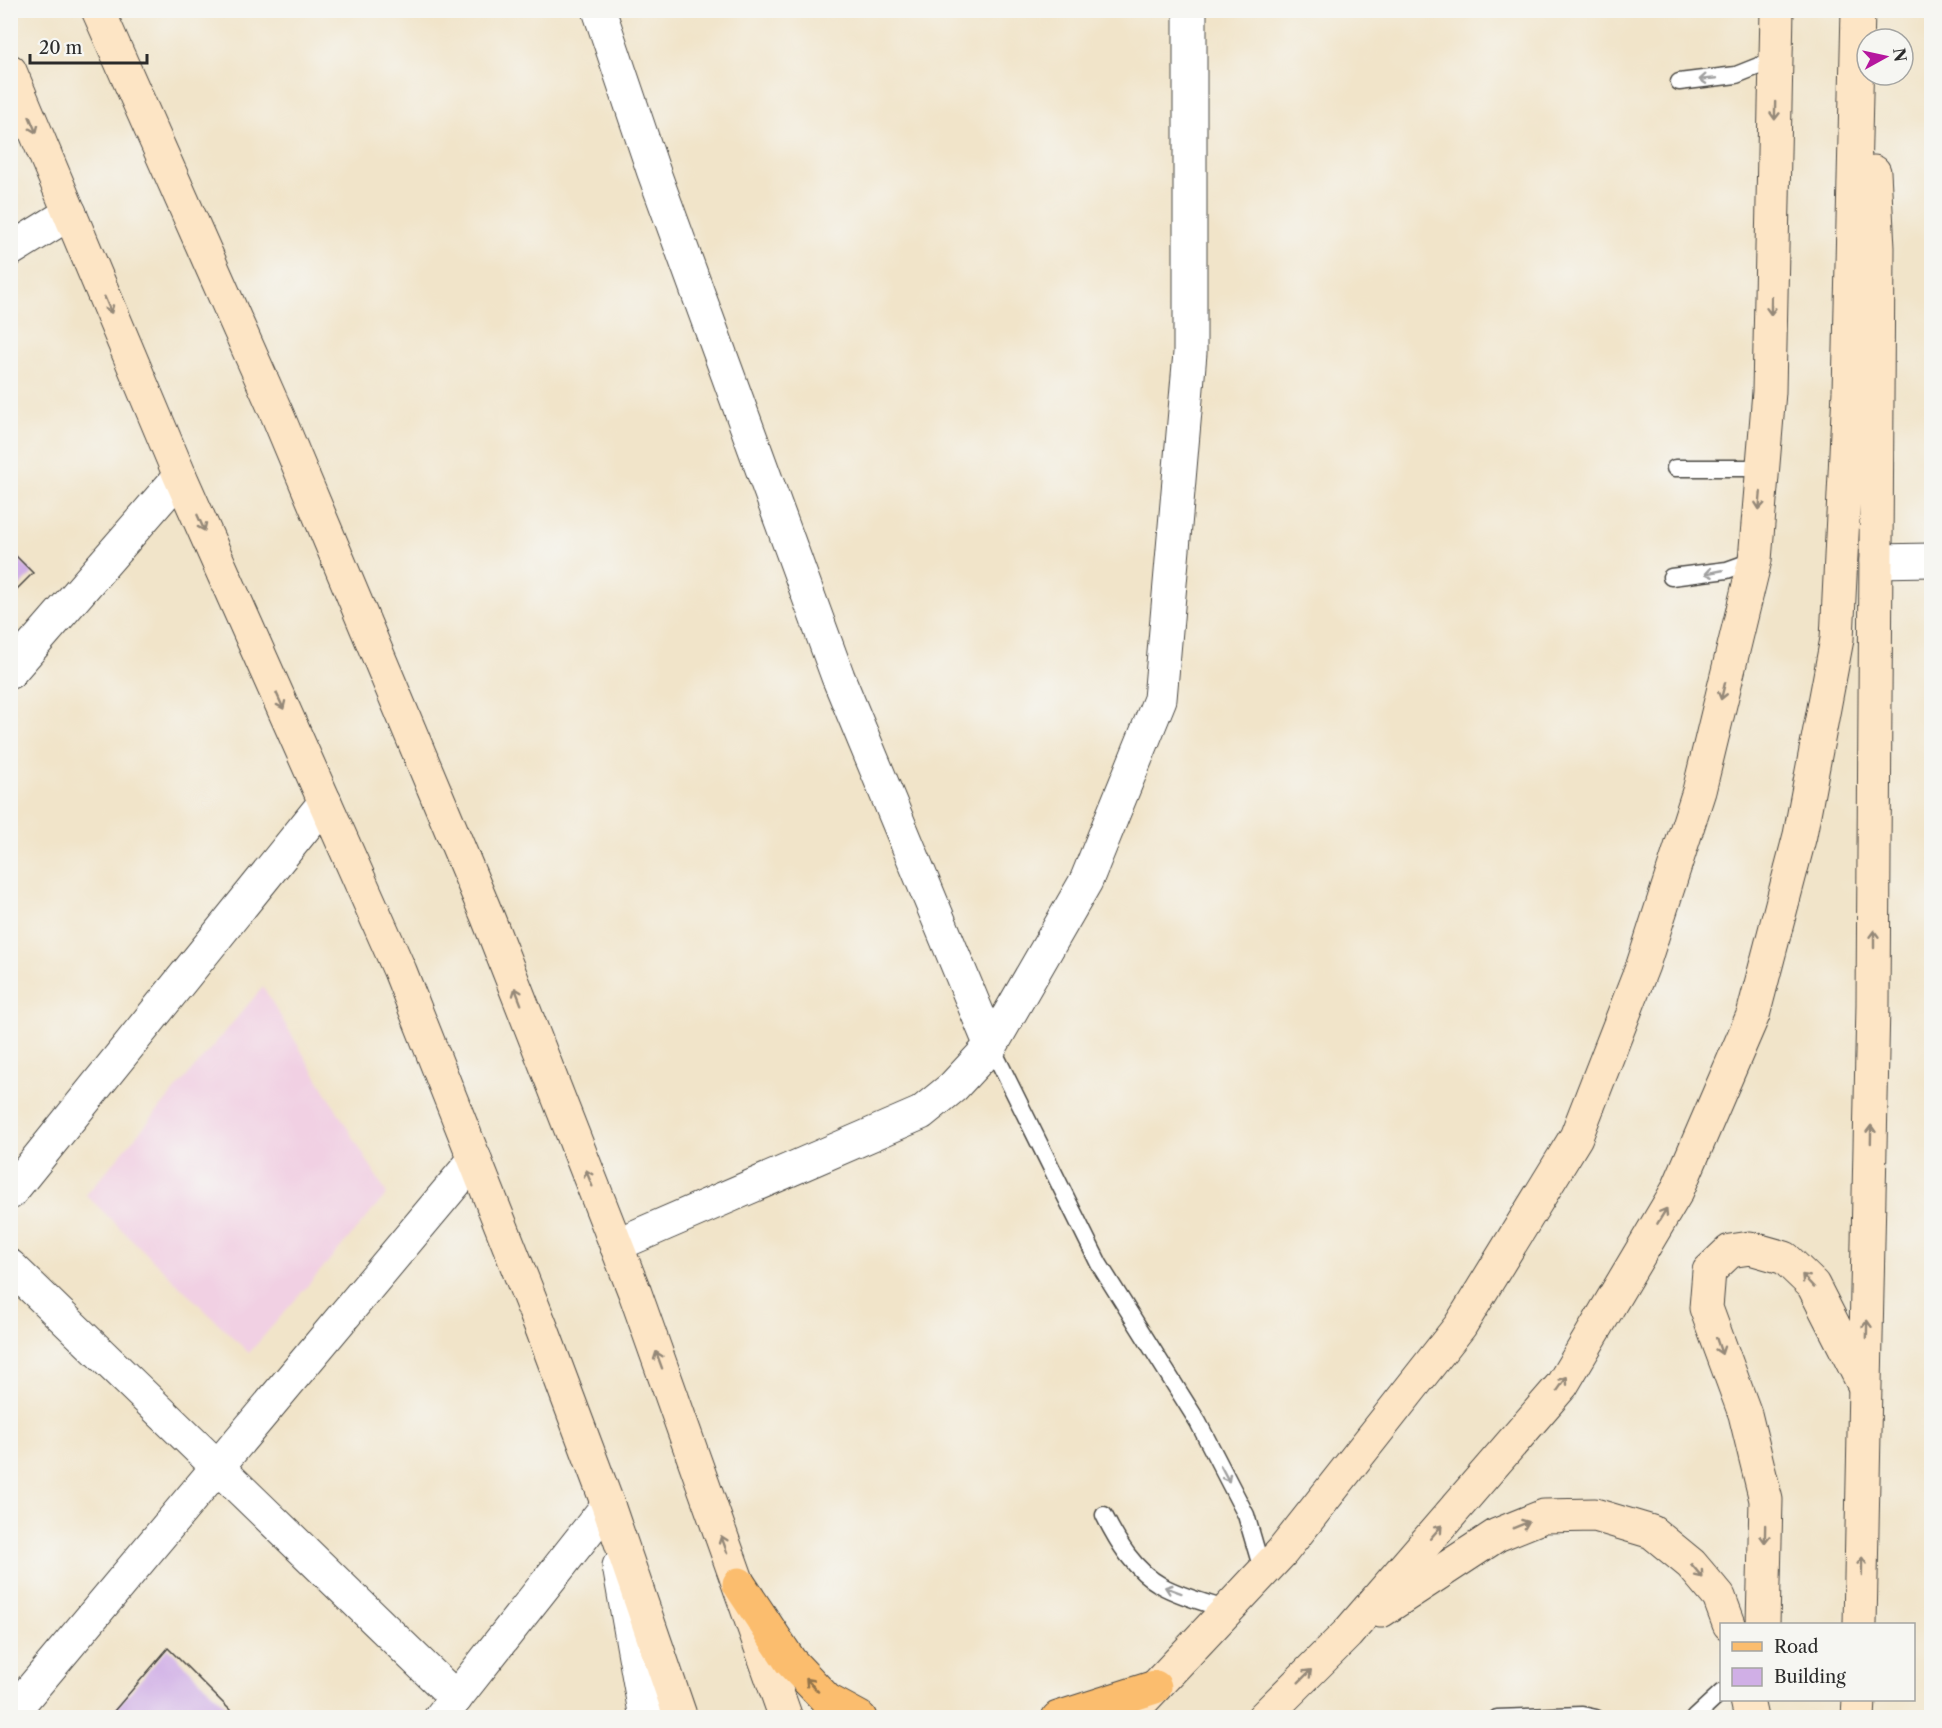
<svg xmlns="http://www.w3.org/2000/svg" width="1942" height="1728" font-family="'Libre Caslon Text',serif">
<rect width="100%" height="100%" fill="#f6f6f2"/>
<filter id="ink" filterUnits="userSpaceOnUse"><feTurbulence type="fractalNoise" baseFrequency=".0167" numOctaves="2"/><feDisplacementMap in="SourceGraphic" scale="12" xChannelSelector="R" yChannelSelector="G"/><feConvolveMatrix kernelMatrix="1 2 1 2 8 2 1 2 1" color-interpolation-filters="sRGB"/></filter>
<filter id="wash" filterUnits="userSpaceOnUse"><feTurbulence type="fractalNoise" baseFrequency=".008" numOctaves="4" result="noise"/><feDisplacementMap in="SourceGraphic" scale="24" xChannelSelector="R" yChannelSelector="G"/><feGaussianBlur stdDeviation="1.35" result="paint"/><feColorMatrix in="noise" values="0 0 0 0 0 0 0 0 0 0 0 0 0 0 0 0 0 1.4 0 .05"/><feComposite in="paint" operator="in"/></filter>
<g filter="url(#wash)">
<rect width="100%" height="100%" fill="#f1e4c9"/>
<polygon fill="#f1d0e3" points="263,987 387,1194 249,1353 86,1195"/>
<g id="blocks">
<g fill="#d0afe6">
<polygon points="10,550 33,573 10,596"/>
<polygon points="168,1648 238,1718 108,1718"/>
</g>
</g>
</g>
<g filter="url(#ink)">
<use href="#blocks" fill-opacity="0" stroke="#494743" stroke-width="1.5"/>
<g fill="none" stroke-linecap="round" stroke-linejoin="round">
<defs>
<g id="lane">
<polyline points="1679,82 1736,75 1776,59"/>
<polyline points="1675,468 1763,468"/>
<polyline points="1671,577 1727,570 1755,560"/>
<polyline points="991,1046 1099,1264 1198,1422 1231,1486 1246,1515 1263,1573"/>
<path d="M1104 1515C1118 1543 1134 1570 1162 1586 1182 1597 1207 1603 1228 1610"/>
<polyline points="1497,1718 1582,1715 1596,1718"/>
<polyline points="1694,1718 1722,1692"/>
</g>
<g id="street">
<polyline points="599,10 653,170 838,677 991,1046"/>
<polyline points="10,250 70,213"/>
<polyline points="1876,561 1932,560"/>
<polyline points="10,672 180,476"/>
<polyline points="10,1193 325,802"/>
<polyline points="616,1245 921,1113 953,1087 991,1046 1086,881 1160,699 1190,353 1190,10"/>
<polyline points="10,1266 456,1698"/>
<polyline points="619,1566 646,1718"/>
<polyline points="10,1715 475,1159"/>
<polyline points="440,1718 608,1505"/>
</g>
<g id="secondary">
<polyline points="98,10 277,414 488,918 635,1293 786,1718"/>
<polyline points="10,71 180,476 400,971 542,1329 608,1505 681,1718"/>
<polyline points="1381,1611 1497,1535 1544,1516 1595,1515 1652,1532 1691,1564 1719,1597 1729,1624"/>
<polyline points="1763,1624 1766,1500 1745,1414 1706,1308 1709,1271 1730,1251 1750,1248 1785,1258 1813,1285 1863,1383"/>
<polyline points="1860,1624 1873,1004 1878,248 1874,172"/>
<polyline points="1747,1700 1751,1718"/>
<polyline points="1126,1718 1282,1552 1460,1326 1576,1137 1643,965 1699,791 1755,560 1769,392 1777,10"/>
<polyline points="1263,1718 1347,1634 1562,1385 1677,1191 1753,1015 1800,835 1837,639 1849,391 1858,10"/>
<polyline points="1858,1718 1859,1700"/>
</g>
<g id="primary">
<polyline points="739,1584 790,1661 827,1700 860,1718"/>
<polyline points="1058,1718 1155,1687"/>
</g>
</defs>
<use href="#lane" stroke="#494743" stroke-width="19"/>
<use href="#street" stroke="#494743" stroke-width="35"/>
<use href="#secondary" stroke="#494743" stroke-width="35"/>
<use href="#primary" stroke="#494743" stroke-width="35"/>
<use href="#lane" stroke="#fff" stroke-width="16"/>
<use href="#street" stroke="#fff" stroke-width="33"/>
<use href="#secondary" stroke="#fde5c5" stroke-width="33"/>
<use href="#primary" stroke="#fbbd6e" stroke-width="33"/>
</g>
<defs><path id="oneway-shaft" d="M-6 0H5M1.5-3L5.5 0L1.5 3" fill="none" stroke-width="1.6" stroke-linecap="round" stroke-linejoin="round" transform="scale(1.5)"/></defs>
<g stroke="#a0a0a0">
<use href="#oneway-shaft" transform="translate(1708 79) rotate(175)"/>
<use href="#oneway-shaft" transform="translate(1714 572) rotate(169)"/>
<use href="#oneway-shaft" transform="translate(1225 1474) rotate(62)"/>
<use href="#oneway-shaft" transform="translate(1173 1590) rotate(-160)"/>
</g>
<g stroke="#948878">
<use href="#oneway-shaft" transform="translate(1775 111) rotate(91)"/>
<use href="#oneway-shaft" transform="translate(33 125) rotate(67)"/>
<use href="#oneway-shaft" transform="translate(108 305) rotate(67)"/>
<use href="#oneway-shaft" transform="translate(1771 306) rotate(91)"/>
<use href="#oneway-shaft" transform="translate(1760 501) rotate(95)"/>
<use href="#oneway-shaft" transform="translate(201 523) rotate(66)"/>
<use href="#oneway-shaft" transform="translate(1723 691) rotate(104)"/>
<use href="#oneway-shaft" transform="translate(280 701) rotate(66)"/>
<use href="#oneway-shaft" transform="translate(1874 939) rotate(-90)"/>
<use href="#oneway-shaft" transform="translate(518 996) rotate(-111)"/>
<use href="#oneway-shaft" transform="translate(1871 1134) rotate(-89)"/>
<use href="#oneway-shaft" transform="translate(589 1178) rotate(-112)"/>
<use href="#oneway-shaft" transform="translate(1662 1216) rotate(-59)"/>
<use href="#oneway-shaft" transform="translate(1808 1281) rotate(-133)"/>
<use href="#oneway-shaft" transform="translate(1867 1329) rotate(-89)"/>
<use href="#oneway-shaft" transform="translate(1719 1346) rotate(71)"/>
<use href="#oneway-shaft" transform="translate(659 1360) rotate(-110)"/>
<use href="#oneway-shaft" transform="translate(1562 1384) rotate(-55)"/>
<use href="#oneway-shaft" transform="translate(1521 1525) rotate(-22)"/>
<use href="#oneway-shaft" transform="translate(1436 1532) rotate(-49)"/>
<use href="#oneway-shaft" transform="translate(1765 1534) rotate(91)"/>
<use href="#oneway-shaft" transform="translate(724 1544) rotate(-110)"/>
<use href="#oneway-shaft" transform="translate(1862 1566) rotate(-89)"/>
<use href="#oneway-shaft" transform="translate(1697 1571) rotate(50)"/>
<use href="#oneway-shaft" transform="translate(1305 1676) rotate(-45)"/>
</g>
<use stroke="#93744c" href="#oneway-shaft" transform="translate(812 1685) rotate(-133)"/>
</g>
<rect width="1942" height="1728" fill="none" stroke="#f6f6f2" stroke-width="36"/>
<rect x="1720" y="1623" width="195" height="78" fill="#f6f6f2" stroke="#a5a5a2" stroke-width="1.5"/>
<rect x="1732" y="1642" width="30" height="9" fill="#fbbd6e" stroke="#a5a5a2" stroke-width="1.5"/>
<text x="1774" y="1653" font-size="18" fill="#2b2b2b">Road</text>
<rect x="1732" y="1668" width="30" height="18" fill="#d0afe6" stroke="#a5a5a2" stroke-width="1.5"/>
<text x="1774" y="1683" font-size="18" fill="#2b2b2b">Building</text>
<g transform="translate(1885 57) rotate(82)"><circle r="28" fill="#f6f6f2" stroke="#a5a5a2" stroke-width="1.5"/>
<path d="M0-4.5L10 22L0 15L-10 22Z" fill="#b5179e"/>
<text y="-9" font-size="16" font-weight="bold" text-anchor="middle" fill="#2b2b2b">N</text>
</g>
<path d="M30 54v9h117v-9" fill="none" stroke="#2b2b2b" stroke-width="3"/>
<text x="39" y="54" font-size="18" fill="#2b2b2b" stroke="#f6f6f2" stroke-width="4.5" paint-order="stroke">20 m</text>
</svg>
